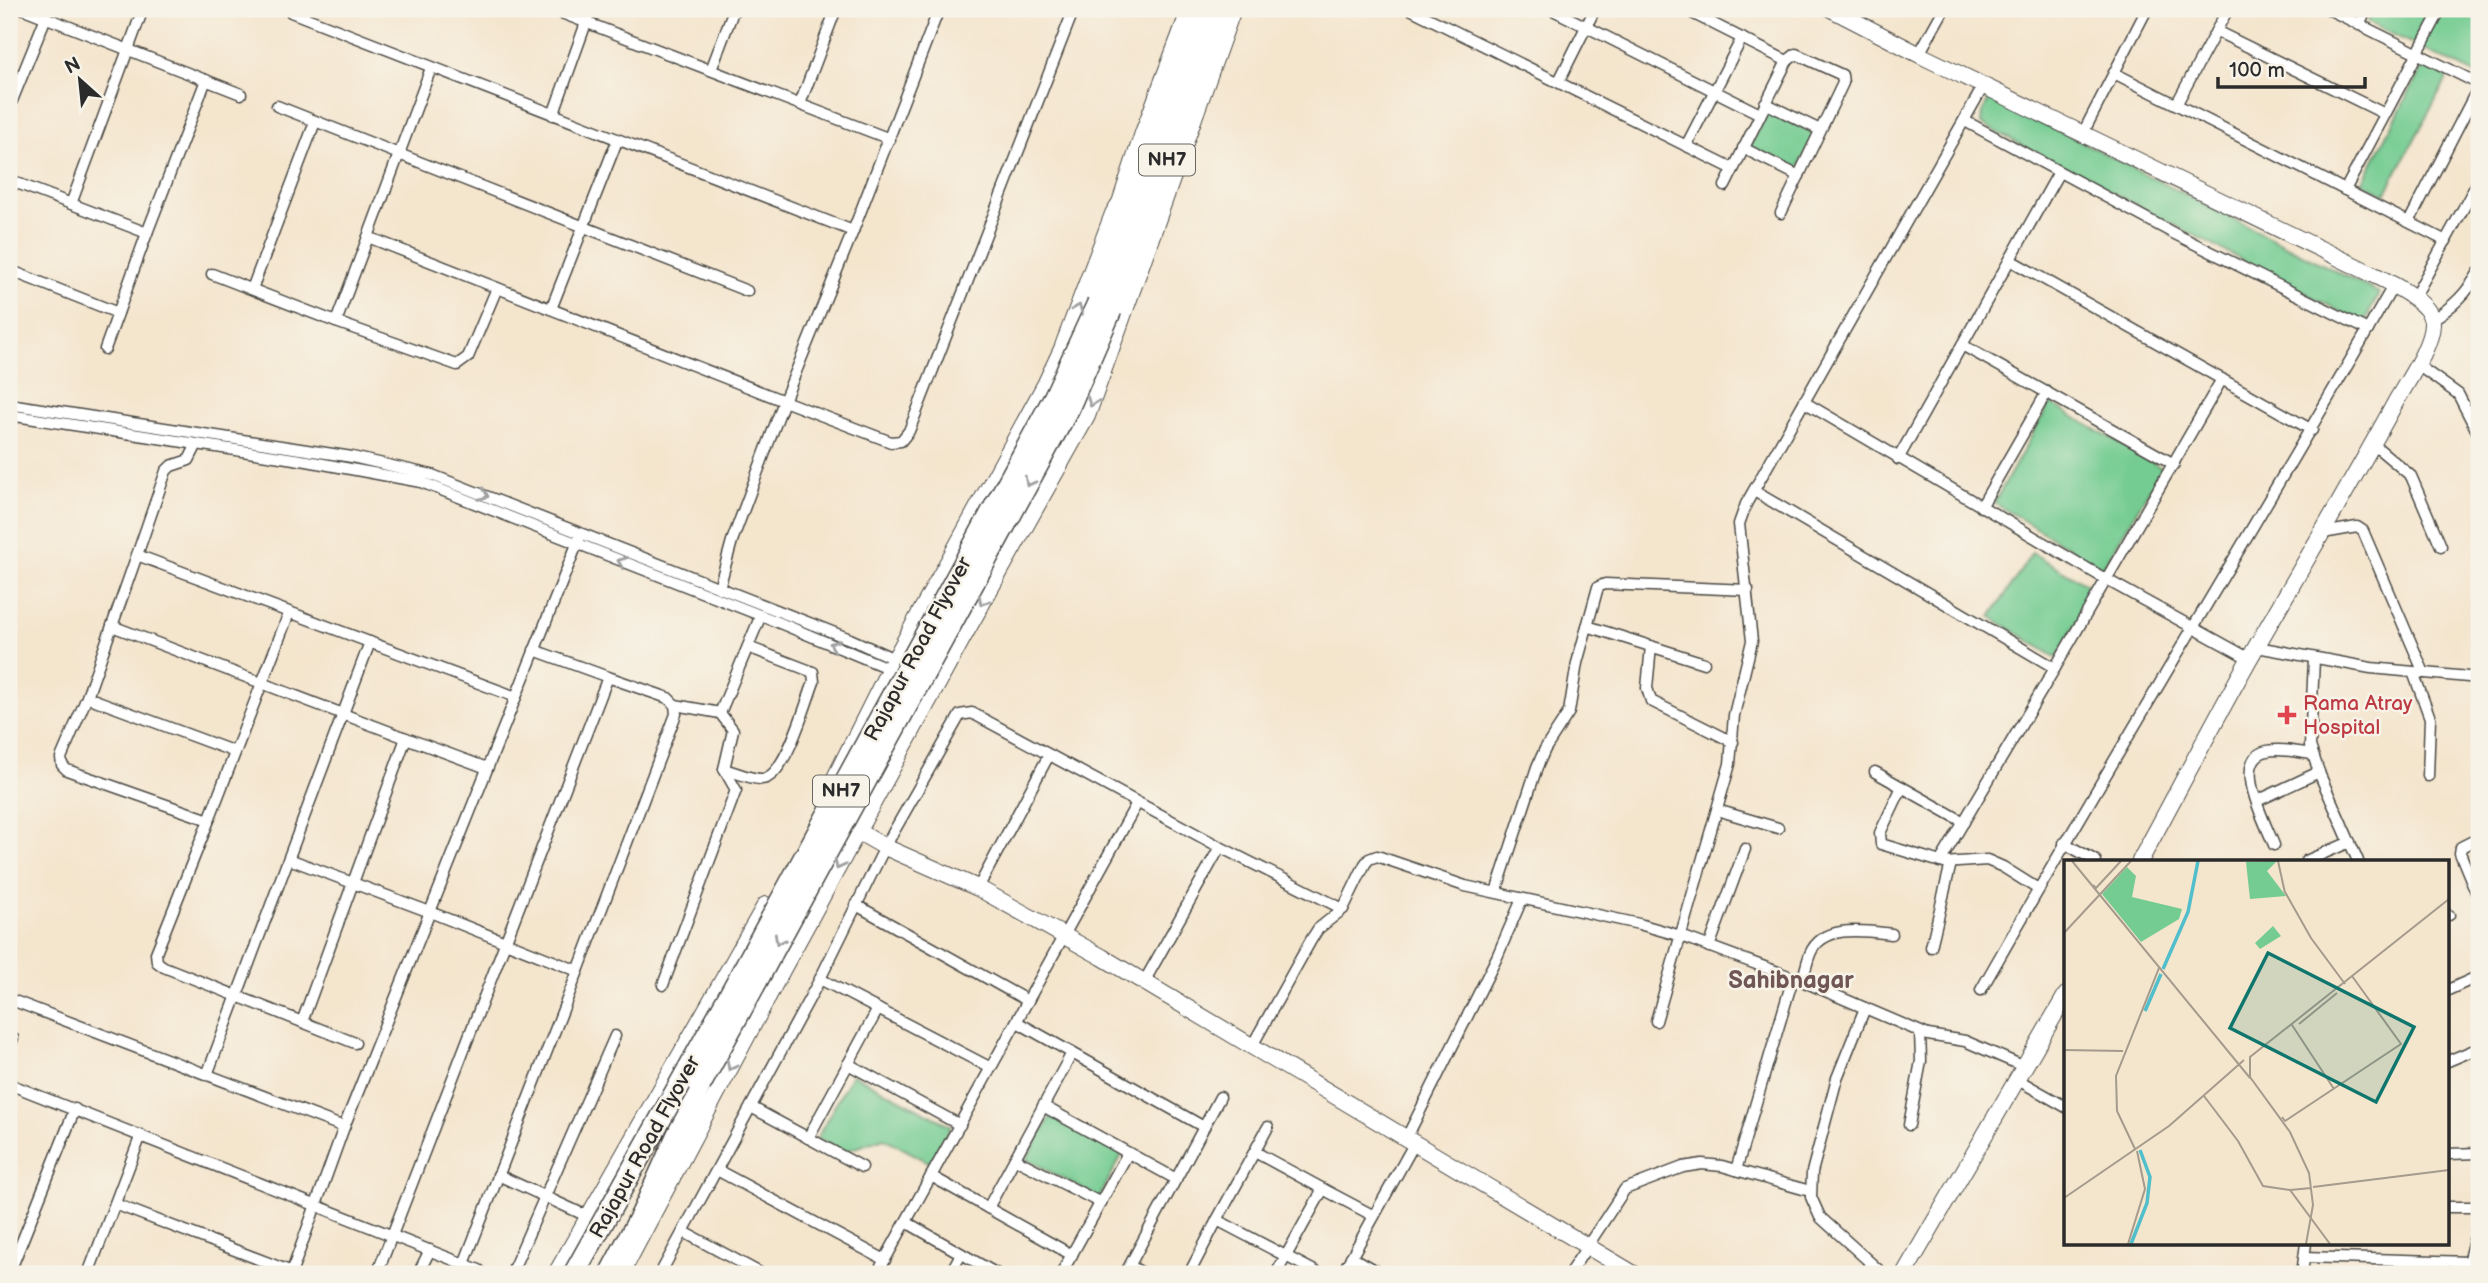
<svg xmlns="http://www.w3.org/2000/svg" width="2488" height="1283" font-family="'Balsamiq Sans',sans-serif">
<rect width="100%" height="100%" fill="#f7f3e8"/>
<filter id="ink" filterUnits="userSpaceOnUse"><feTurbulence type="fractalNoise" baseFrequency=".0143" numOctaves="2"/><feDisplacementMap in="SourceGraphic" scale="14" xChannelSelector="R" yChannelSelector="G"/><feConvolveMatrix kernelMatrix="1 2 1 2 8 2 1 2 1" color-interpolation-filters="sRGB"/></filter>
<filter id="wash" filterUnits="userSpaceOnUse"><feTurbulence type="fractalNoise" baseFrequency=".00686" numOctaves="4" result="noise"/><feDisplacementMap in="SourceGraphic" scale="28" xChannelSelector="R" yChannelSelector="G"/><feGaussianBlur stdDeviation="1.57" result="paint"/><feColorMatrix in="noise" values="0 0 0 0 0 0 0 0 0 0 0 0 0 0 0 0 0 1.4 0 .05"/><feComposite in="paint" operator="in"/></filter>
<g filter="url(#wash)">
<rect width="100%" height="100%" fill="#f4e5cd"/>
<g fill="#75cc92" stroke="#507c5e" stroke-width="2">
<polygon points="2374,9 2479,9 2479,76 2367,22"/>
<polygon points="2423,66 2448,77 2385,194 2362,183"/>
<polygon points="1991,96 2379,293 2364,324 1981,124 1982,112"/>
<polygon points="1768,112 1815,133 1799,167 1794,168 1749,147"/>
<polygon points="2050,403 2162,468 2103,568 1994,503"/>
<polygon points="2032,553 2095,589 2057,658 1991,617"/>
<polygon points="852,1074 951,1126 930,1163 884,1138 843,1152 817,1138"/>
<polygon points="1051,1116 1123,1153 1099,1198 1026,1159"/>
</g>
</g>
<g filter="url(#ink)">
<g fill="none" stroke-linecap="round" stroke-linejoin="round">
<polyline stroke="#ccc0ad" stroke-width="10" stroke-dasharray="10 5" stroke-linecap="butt" points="479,1270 492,1274"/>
<defs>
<g id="street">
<polyline points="24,9 241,94"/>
<polyline points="551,9 890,139"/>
<polyline points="1410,9 1733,169"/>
<polyline points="1551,9 1760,114"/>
<polyline points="1684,9 1787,61 1796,54 1842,75 1843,83 1781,213"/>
<polyline points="2328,9 2479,84"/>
<polyline points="291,12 853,231 784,401 368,237 431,68"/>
<polyline points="2359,25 2367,9"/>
<polyline points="2216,31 2385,114"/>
<polyline points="1919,54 1944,9"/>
<polyline points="711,70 734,9"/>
<polyline points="2114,73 2446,241"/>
<polyline points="1559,81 1595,9"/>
<polyline points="1984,85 1804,402 2107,580 2250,659"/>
<polyline points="1765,103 1820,130"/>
<polyline points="2177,103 2228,9"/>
<polyline points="800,104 836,9"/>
<polyline points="277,106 747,291"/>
<polyline points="9,108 46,17"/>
<polyline points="553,115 591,9"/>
<polyline points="1965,121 2175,234 2368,330"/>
<polyline points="2083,133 2147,9"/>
<polyline points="1686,146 1742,38"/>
<polyline points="1743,148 1799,176"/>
<polyline points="9,180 147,233 105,349"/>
<polyline points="1725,186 1787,61"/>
<polyline points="2345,190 2441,9"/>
<polyline points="71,204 143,9"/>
<polyline points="2409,222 2479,86"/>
<polyline points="853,231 939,9"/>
<polyline points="147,233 206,80"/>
<polyline points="2010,260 2312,430"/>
<polyline points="9,270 118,313"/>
<polyline points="212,274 336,322 457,365 468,357 497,288"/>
<polyline points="252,289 315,122"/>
<polyline points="2414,298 2479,180"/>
<polyline points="551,309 617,141"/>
<path d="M2433 319C2454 306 2467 293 2479 272"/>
<polyline points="336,322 368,237"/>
<polyline points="1962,345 2174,464"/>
<polyline points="2416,364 2458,394 2479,435"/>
<polyline points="9,404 352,457 432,475 850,639 899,661"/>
<polyline points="9,415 307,461 421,482 775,621 895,671"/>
<polyline points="2373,444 2411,476 2441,546"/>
<polyline points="1898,459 2059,172"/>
<polyline points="1754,491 2055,668 2222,379"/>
<polyline points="1981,507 2047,392"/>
<polyline points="2323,533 2357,527 2363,531 2424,673"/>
<polyline points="137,555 166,471 171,466 189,460 197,444"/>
<polyline points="719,588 732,541 784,401 891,442 901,441 909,431 1074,9"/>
<polyline points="112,626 406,738 302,1022"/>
<polyline points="1587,626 1704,663"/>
<polyline points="1651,646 1647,688 1651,701 1733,742"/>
<polyline points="2257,647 2371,668 2479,678"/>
<polyline points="2314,659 2310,746 2320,775 2358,861"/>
<polyline points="2413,672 2430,718 2428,776"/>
<polyline points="87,697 235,752"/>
<polyline points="675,705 720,713"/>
<polyline points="406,738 487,768"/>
<path d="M724 769C735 772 750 779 761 779 785 780 806 702 814 682L813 672 748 647"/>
<polyline points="1875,772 1964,822"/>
<polyline points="1902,787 1880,833 1881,844 1944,863 1987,860 2003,867 2038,889"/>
<polyline points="2257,801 2319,772"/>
<polyline points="1717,810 1778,828"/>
<polyline points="209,820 289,613"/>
<polyline points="2479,838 2461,847 2460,853 2479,899"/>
<polyline points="2064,843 2096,861"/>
<path d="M2274 845C2266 824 2230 759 2267 751 2281 748 2298 752 2312 754"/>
<polyline points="289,859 430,912 578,971 464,1264"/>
<polyline points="2306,861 2350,842"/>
<polyline points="1940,862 2055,668"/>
<polyline points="978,888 1049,755"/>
<polyline points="1496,892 1537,767 1545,749 1569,712 1577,663 1598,587 1605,584 1748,590"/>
<polyline points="856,905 1028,1001"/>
<polyline points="2448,915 2449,915"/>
<polyline points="1709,947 1745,849"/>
<polyline points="1931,947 1951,863"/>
<polyline points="578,971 676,714 675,705 668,698 608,677"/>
<polyline points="820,979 991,1068"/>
<path d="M1802 981C1805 972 1807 962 1810 954 1823 923 1866 931 1892 934"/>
<polyline points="1144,982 1220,847"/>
<polyline points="663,985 736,790 724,769 733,730 720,713 761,615"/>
<path d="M1981 990C2115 753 2259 522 2393 286"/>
<polyline points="2448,990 2479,976"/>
<polyline points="9,999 344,1127"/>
<polyline points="1865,1008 1837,1078 1812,1172 1811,1197 1820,1217 1883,1274"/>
<polyline points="1656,1021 1730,764 1734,715 1752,641 1739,524 1746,504 1804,402"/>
<polyline points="1017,1022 1204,1127 1125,1274"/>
<polyline points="355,1043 164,967 157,962 156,953 209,820 67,770 62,765 61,758 87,697 137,555 516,697"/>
<polyline points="1252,1046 1311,940 1318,929 1343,909 1365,864 1369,859 1377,856 1465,886 1639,924 1681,936 1802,981 1928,1035 1965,1041 2025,1067"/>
<polyline points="9,1048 13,1038"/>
<polyline points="2448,1061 2479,1048"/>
<polyline points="848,1064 960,1125"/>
<polyline points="207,1075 370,642"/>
<polyline points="2018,1080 2066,1107"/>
<polyline points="9,1084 479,1270"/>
<polyline points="1043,1106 1176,1179"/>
<polyline points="751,1107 862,1167"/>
<polyline points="1909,1125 1921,1061 1920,1032"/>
<polyline points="1204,1127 1220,1097"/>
<polyline points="808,1138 878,1009"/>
<polyline points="1406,1139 1497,957 1522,899"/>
<polyline points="1255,1152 1323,1189"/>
<polyline points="2448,1154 2479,1153"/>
<polyline points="1015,1159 1101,1203"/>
<polyline points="717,1170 885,1260"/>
<polyline points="1736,1170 1793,978"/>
<polyline points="498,1175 589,1217"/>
<polyline points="931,1176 1072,1255"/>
<polyline points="115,1204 292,1272"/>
<polyline points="2448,1207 2479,1207"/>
<polyline points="988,1208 1072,1053"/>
<polyline points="1217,1220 1268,1127"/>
<polyline points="906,1222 997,1274"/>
<polyline points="684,1232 762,1274"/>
<polyline points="1351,1257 1381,1274"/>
<polyline points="2304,1257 2469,1262"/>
<polyline points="1130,1266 1144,1274"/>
<polyline points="9,1274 75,1109"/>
<polyline points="88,1274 141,1135"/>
<polyline points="291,1274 344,1127 579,539"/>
<polyline points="377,1274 608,677 534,650"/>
<polyline points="418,1274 430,1250"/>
<polyline points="511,1274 615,1036"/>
<polyline points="660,1274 820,979 885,847 960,715 972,713 1220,847 1343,909"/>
<polyline points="877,1274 1137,803"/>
<polyline points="950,1274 961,1254"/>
<polyline points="1061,1274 1128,1153"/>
<polyline points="1189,1274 1217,1220 1320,1274"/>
<polyline points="1276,1274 1323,1189 1374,1216"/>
<polyline points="1342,1274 1414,1144"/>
<polyline points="1569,1274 1625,1189 1683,1167 1702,1164 1722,1166 1810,1191"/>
<polyline points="2302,1274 2306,1243"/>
<polyline points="2465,1274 2479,1221"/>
</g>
<g id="secondary">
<path d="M1831 9 1922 56 2368 272C2386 281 2431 301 2432 322 2433 345 2406 383 2395 403 2348 490 2297 575 2248 661 2211 727 2176 795 2140 861"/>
<polyline points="1119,206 1143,133 1190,9"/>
<polyline points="850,827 885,847 978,888 1102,957 1634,1274"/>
<polyline points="621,1274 780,974 966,632 1087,416 1233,9"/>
<polyline points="1904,1274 2066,995"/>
</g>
<g id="primary">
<polyline points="827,796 891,668 1046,385 1063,349 1114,214 1119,206 1135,197"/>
<polyline points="557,1274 766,906"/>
</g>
<g id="highway">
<polyline points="1098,303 1204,9"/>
<polyline points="1111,310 1222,9"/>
<polyline points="610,1274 642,1214 700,1085"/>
</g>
</defs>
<use href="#street" stroke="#494743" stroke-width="13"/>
<use href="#secondary" stroke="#494743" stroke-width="18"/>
<use href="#primary" stroke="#494743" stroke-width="20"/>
<use href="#highway" stroke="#494743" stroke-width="24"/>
<use href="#street" stroke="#fff" stroke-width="10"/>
<use href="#secondary" stroke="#fff" stroke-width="16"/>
<use href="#primary" stroke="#fff" stroke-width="18"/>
<use href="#highway" stroke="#fff" stroke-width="21"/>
<defs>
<g id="highway-bridge">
<polyline points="700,1085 1068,409 1111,310"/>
<polyline points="574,1274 733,989 1055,396 1098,303"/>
</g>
</defs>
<use href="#highway-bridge" stroke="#494743" stroke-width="24" stroke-linecap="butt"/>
<use href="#highway-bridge" stroke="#fff" stroke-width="21"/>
</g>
<defs><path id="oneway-chevron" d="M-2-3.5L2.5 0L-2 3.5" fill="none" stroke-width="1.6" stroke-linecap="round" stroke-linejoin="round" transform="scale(1.75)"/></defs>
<g stroke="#a0a0a0">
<use href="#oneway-chevron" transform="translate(1078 309) rotate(-69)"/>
<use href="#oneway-chevron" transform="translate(1092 402) rotate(110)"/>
<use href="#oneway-chevron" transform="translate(1029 482) rotate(118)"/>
<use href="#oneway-chevron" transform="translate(484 495) rotate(21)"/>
<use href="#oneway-chevron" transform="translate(622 562) rotate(-159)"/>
<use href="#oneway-chevron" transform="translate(983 601) rotate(119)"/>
<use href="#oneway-chevron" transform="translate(834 645) rotate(-158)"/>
<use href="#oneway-chevron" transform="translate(839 865) rotate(118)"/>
<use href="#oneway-chevron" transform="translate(779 940) rotate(119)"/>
<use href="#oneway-chevron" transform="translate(731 1066) rotate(118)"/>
</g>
</g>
<path fill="#e0444e" stroke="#f7f3e8" stroke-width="2.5" d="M2283.5 704.5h7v7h7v7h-7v7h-7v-7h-7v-7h7z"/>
<g text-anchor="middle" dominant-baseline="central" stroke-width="5" stroke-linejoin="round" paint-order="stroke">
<g fill="#f7f3e8" stroke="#686764" stroke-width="2">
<rect x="1139" y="144.5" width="56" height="31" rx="5"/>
<rect x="813" y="775.5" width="56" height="31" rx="5"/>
</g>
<g font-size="19" font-weight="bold" fill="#2b2b2b">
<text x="1167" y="160">NH7</text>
<text x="841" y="791">NH7</text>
</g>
<g font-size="21" fill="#2b2b2b" stroke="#f7f3e8">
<text transform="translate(918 649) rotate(-62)">Rajapur Road Flyover</text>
<text transform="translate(645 1147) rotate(-61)">Rajapur Road Flyover</text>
</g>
<g font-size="21" fill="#be3a42" stroke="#f7f3e8" text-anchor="start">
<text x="2303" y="703">Rama Atray<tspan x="2303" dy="24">Hospital</tspan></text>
</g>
<g font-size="24" font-weight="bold" fill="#705654" stroke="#f7f3e8">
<text x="1791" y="980">Sahibnagar</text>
</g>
</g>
<g transform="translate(2064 860)">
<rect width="385" height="385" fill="#f4e5cd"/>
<path d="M213 1 203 11 222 36 186 39 182 2ZM63 7 72 16 68 37 118 49 115 59 77 82 38 34ZM209 66 217 76 196 89 191 83Z" fill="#75cc92"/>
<path fill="none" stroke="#51becb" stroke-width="3.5" d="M99 109 124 52 134 1M81 151 97 114M67 384 83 343 86 317 76 290"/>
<path fill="none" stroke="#a49b8c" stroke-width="2" d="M8 1 186 218M214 1 221 33M29 25 32 28 57 1M221 32 247 78 281 124M0 73 67 1M235 164 273 133M228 165 270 229M0 190 59 191M140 236 174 281 199 326 226 330 266 384M218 257 221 261 337 184 288 116M71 289 53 251 52 216 95 108M249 327 385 310M226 330 247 328M0 338 105 266 180 200M64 384 81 329 73 291M242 384 249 345 245 313 226 272 186 217V197L385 39"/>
<path fill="#0f766e" fill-opacity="0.15" stroke="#0f766e" stroke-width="3.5" d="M204 93 350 167 312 242 166 168Z"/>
<rect width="385" height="385" fill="none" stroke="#2b2b2b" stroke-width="3.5"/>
</g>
<rect width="2488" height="1283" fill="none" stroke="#f7f3e8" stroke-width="35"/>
<g transform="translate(80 80) rotate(333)" stroke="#f7f3e8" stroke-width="5" paint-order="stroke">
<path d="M0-5L12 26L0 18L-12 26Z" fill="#2b2b2b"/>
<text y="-10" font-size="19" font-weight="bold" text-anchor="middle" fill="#2b2b2b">N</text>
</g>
<path d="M2218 77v10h147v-10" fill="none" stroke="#2b2b2b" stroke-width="3.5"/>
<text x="2229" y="77" font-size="21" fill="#2b2b2b" stroke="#f7f3e8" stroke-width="5" paint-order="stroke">100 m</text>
</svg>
